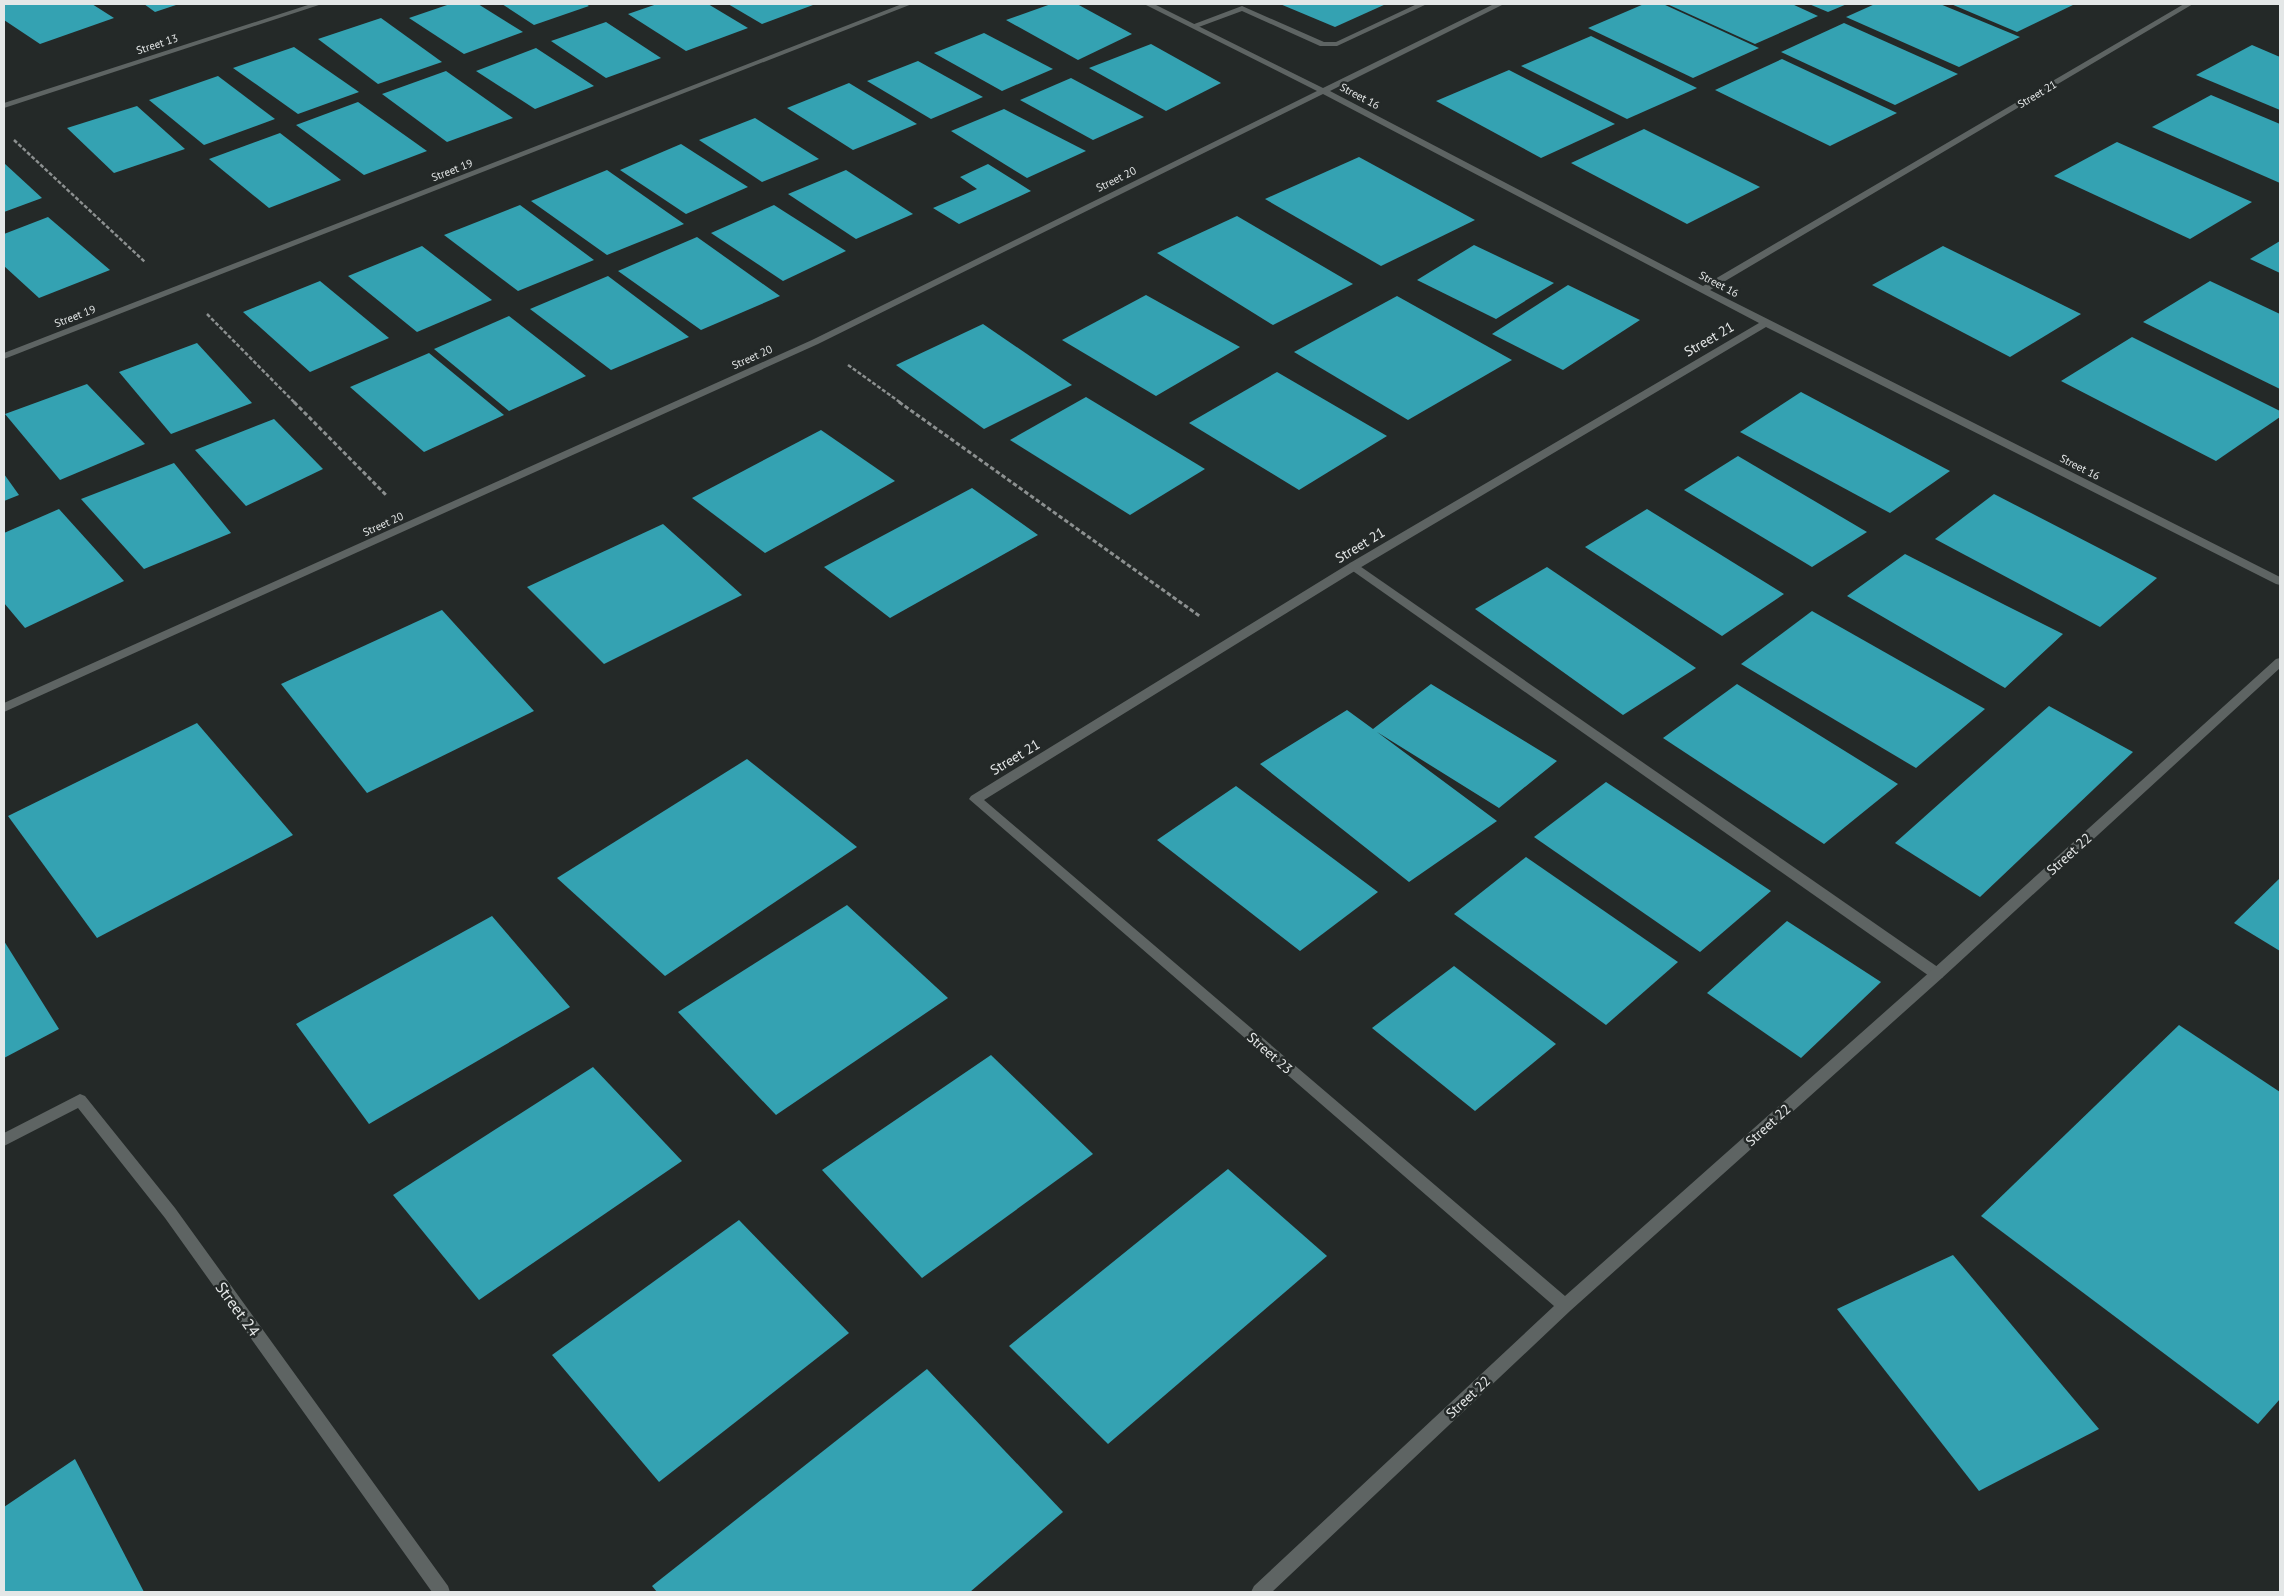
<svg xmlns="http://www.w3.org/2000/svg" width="2284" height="1596" font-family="'PT Sans',sans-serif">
<rect width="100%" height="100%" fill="#242928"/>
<g fill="#34a2b2">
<polygon points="4,4 92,4 114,18 40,44 4,20"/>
<polygon points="144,4 179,4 155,12"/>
<polygon points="450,4 478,4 523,32 464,54 409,18"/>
<polygon points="502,4 586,4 589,6 534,25"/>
<polygon points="657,4 708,4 748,28 686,51 628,14"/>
<polygon points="728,4 811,4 813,5 762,24"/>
<polygon points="1051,4 1077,4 1132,34 1078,60 1006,20"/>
<polygon points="1280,4 1386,4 1335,27"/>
<polygon points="1644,4 1663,4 1759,48 1693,78 1588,28"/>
<polygon points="1667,4 1792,4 1818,16 1755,44"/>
<polygon points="1809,4 1847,4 1828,12"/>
<polygon points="1875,4 1940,4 2020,37 1959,67 1846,17"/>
<polygon points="1951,4 2075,4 2017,32"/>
<polygon points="381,18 442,62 378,84 318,39"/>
<polygon points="606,22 661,58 606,78 551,41"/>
<polygon points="1844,23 1958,74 1895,105 1781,52"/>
<polygon points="984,33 1053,69 1002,91 934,53"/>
<polygon points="1591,36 1697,88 1627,119 1521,66"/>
<polygon points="1151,44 1221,83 1166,111 1089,68"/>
<polygon points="2252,45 2280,57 2280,110 2196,75"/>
<polygon points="294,47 359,92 298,114 233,68"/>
<polygon points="536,48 594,86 535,109 476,71"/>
<polygon points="1782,59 1897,113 1830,146 1715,90"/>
<polygon points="918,61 983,97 931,119 867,81"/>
<polygon points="1509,70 1615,124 1541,158 1436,101"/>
<polygon points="446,71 513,118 447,142 382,94"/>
<polygon points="218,76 275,119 204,145 149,100"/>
<polygon points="1071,78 1144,117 1093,140 1020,100"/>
<polygon points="849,83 917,124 853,150 787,108"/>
<polygon points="2211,95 2280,124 2280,183 2152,127"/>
<polygon points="358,102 427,151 364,175 296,125"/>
<polygon points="137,106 185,149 114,173 67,128"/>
<polygon points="1004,109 1086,151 1027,178 951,131"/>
<polygon points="755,118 819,159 762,182 699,140"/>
<polygon points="1644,129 1760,187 1687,224 1571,163"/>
<polygon points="280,133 341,180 269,208 209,159"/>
<polygon points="2117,142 2252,202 2190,239 2054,176"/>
<polygon points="681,144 748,187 686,214 620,170"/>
<polygon points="1359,157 1475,220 1381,266 1265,199"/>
<polygon points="4,163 42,198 4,212"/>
<polygon points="988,164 1031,191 959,224 933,208 977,189 960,177"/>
<polygon points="607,170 684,224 607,255 531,201"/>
<polygon points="846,170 913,214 856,239 788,194"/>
<polygon points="520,205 594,260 518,291 444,235"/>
<polygon points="774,205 846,251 783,281 711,233"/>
<polygon points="1237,216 1353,284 1273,325 1157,253"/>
<polygon points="48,217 110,270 39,298 4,266 4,234"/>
<polygon points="697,237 780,296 701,330 618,271"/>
<polygon points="2280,241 2280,273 2250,259"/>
<polygon points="1474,245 1554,283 1496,319 1417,280"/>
<polygon points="422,246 492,300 417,332 348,276"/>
<polygon points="1943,246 2081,314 2010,357 1872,285"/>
<polygon points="608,276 689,337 611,370 530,309"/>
<polygon points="320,281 389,338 310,372 243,312"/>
<polygon points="2210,281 2280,314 2280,389 2143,322"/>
<polygon points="1568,285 1640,320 1563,370 1492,334"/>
<polygon points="1146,295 1240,347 1156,396 1062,340"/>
<polygon points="1397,296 1512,360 1408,420 1294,352"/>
<polygon points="509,316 586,376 509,411 434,349"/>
<polygon points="983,324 1072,385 984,429 896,365"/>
<polygon points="2132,337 2280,411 2280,417 2216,461 2061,381"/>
<polygon points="197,343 252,403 171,434 119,372"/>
<polygon points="429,353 504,415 424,452 350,387"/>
<polygon points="1277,372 1387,436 1299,490 1189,423"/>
<polygon points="87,384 145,444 60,480 5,414"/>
<polygon points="1801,392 1950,471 1890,513 1740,432"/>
<polygon points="1086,397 1205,469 1130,515 1010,440"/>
<polygon points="274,419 323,469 246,506 195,450"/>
<polygon points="821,430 895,481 765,553 692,498"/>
<polygon points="1738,456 1867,532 1812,567 1684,490"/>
<polygon points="174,463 231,533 144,569 81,499"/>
<polygon points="4,474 19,495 4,501"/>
<polygon points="972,488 1038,535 890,618 824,567"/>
<polygon points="1994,494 2157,578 2100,627 1935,539"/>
<polygon points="59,509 124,581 25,628 4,603 4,533"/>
<polygon points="1647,509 1784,594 1722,636 1585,547"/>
<polygon points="663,524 742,595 604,664 527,587"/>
<polygon points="1905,554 2005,605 2063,634 2005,688 1847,596"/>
<polygon points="1547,567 1696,668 1623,715 1475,609"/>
<polygon points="442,610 534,711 367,793 281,684"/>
<polygon points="1812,611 1865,641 1985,709 1916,768 1741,664"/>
<polygon points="1431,684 1557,761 1499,808 1377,732 1497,821 1409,882 1260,764 1347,710 1373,729"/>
<polygon points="1737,684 1898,784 1824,844 1663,738"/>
<polygon points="2049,706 2133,752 1980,897 1895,843"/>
<polygon points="197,723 293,835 97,938 8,816"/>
<polygon points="747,759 857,847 665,976 557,878"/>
<polygon points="1606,782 1771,891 1700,952 1534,837"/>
<polygon points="1236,786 1378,892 1300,951 1157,840"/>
<polygon points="1526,857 1678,962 1606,1025 1454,914"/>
<polygon points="2280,878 2280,951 2234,923"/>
<polygon points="847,905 948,998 776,1115 678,1012"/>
<polygon points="492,916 570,1007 369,1124 296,1024"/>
<polygon points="1787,921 1881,982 1801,1058 1707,993"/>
<polygon points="4,941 59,1029 4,1058"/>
<polygon points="1454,966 1556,1044 1475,1111 1372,1028"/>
<polygon points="2179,1025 2280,1092 2280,1399 2258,1424 1981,1216"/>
<polygon points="991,1055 1093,1154 922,1278 822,1170"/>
<polygon points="593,1067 682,1161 479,1300 393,1195"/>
<polygon points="1228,1169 1327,1256 1108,1444 1009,1346"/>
<polygon points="739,1220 849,1333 659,1482 552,1355"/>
<polygon points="1953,1255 2099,1429 1979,1491 1837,1309"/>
<polygon points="927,1369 1063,1512 970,1592 657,1592 652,1586"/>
<polygon points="75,1459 144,1592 4,1592 4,1507"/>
</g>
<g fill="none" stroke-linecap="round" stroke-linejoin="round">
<g stroke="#8c9090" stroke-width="2.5" stroke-dasharray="4 2" stroke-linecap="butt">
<polyline points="14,140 145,262"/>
<polyline points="207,314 295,403"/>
<polyline points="848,365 901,403"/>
</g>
<g stroke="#8c9090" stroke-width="3" stroke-dasharray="4.5 2.5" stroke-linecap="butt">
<polyline points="294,402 386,495"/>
<polyline points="899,402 1201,617"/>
</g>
<g fill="#5e6463" fill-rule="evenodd">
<polygon points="1417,4 1427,4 1337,46 1320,46 1242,11 1196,28 1189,26 1242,6 1324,42 1336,42"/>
<polygon points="1354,562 1942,970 1944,974 1942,978 1932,978 1350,569 1348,566 1350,563"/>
</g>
<g fill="#5e6463" fill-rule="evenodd">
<polygon points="311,4 322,4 4,108 4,103"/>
<polygon points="902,4 912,4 4,359 4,353"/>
<polygon points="1144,4 1154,4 1323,88 1494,4 1504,4 1330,91 1703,286 2184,4 2193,4 1710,290 2280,577 2280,585 2276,584 1766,327 1358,569 984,800 1565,1296 1932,970 2276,659 2280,658 2280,668 1942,978 1570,1311 1272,1592 1251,1592 1254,1586 1554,1306 969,799 971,796 1350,563 1759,323 1323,94 818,344 4,712 4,703 812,340 1317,91"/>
<polygon points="80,1094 85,1096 175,1208 448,1586 450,1592 432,1592 165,1218 78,1108 4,1146 4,1133"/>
</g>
</g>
<g text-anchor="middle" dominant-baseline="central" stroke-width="5" stroke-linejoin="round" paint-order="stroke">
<g font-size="11" fill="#e4e7e7" stroke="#242928">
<text transform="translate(157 44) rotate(-18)">Street 13</text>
<text transform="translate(2037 94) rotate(-31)">Street 21</text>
<text transform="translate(1360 96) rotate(28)">Street 16</text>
<text transform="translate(452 170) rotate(-21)">Street 19</text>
<text transform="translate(1116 179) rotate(-26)">Street 20</text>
<text transform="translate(1719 284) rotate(28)">Street 16</text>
<text transform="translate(75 316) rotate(-21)">Street 19</text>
<text transform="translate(752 357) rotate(-24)">Street 20</text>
<text transform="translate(2080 467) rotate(27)">Street 16</text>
<text transform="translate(383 524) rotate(-24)">Street 20</text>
</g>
<g font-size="14" fill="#e4e7e7" stroke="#242928">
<text transform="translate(1709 339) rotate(-30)">Street 21</text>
<text transform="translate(1360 545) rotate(-31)">Street 21</text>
<text transform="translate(1015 757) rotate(-31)">Street 21</text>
<text transform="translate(2069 854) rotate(-42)">Street 22</text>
<text transform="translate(1270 1053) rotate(41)">Street 23</text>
<text transform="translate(1768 1125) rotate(-42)">Street 22</text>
<text transform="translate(1468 1397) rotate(-43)">Street 22</text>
</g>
<g font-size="16" fill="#e4e7e7" stroke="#242928">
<text transform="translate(238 1309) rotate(54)">Street 24</text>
</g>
</g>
<rect width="2284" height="1596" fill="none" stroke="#e4e7e7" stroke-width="10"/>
</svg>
